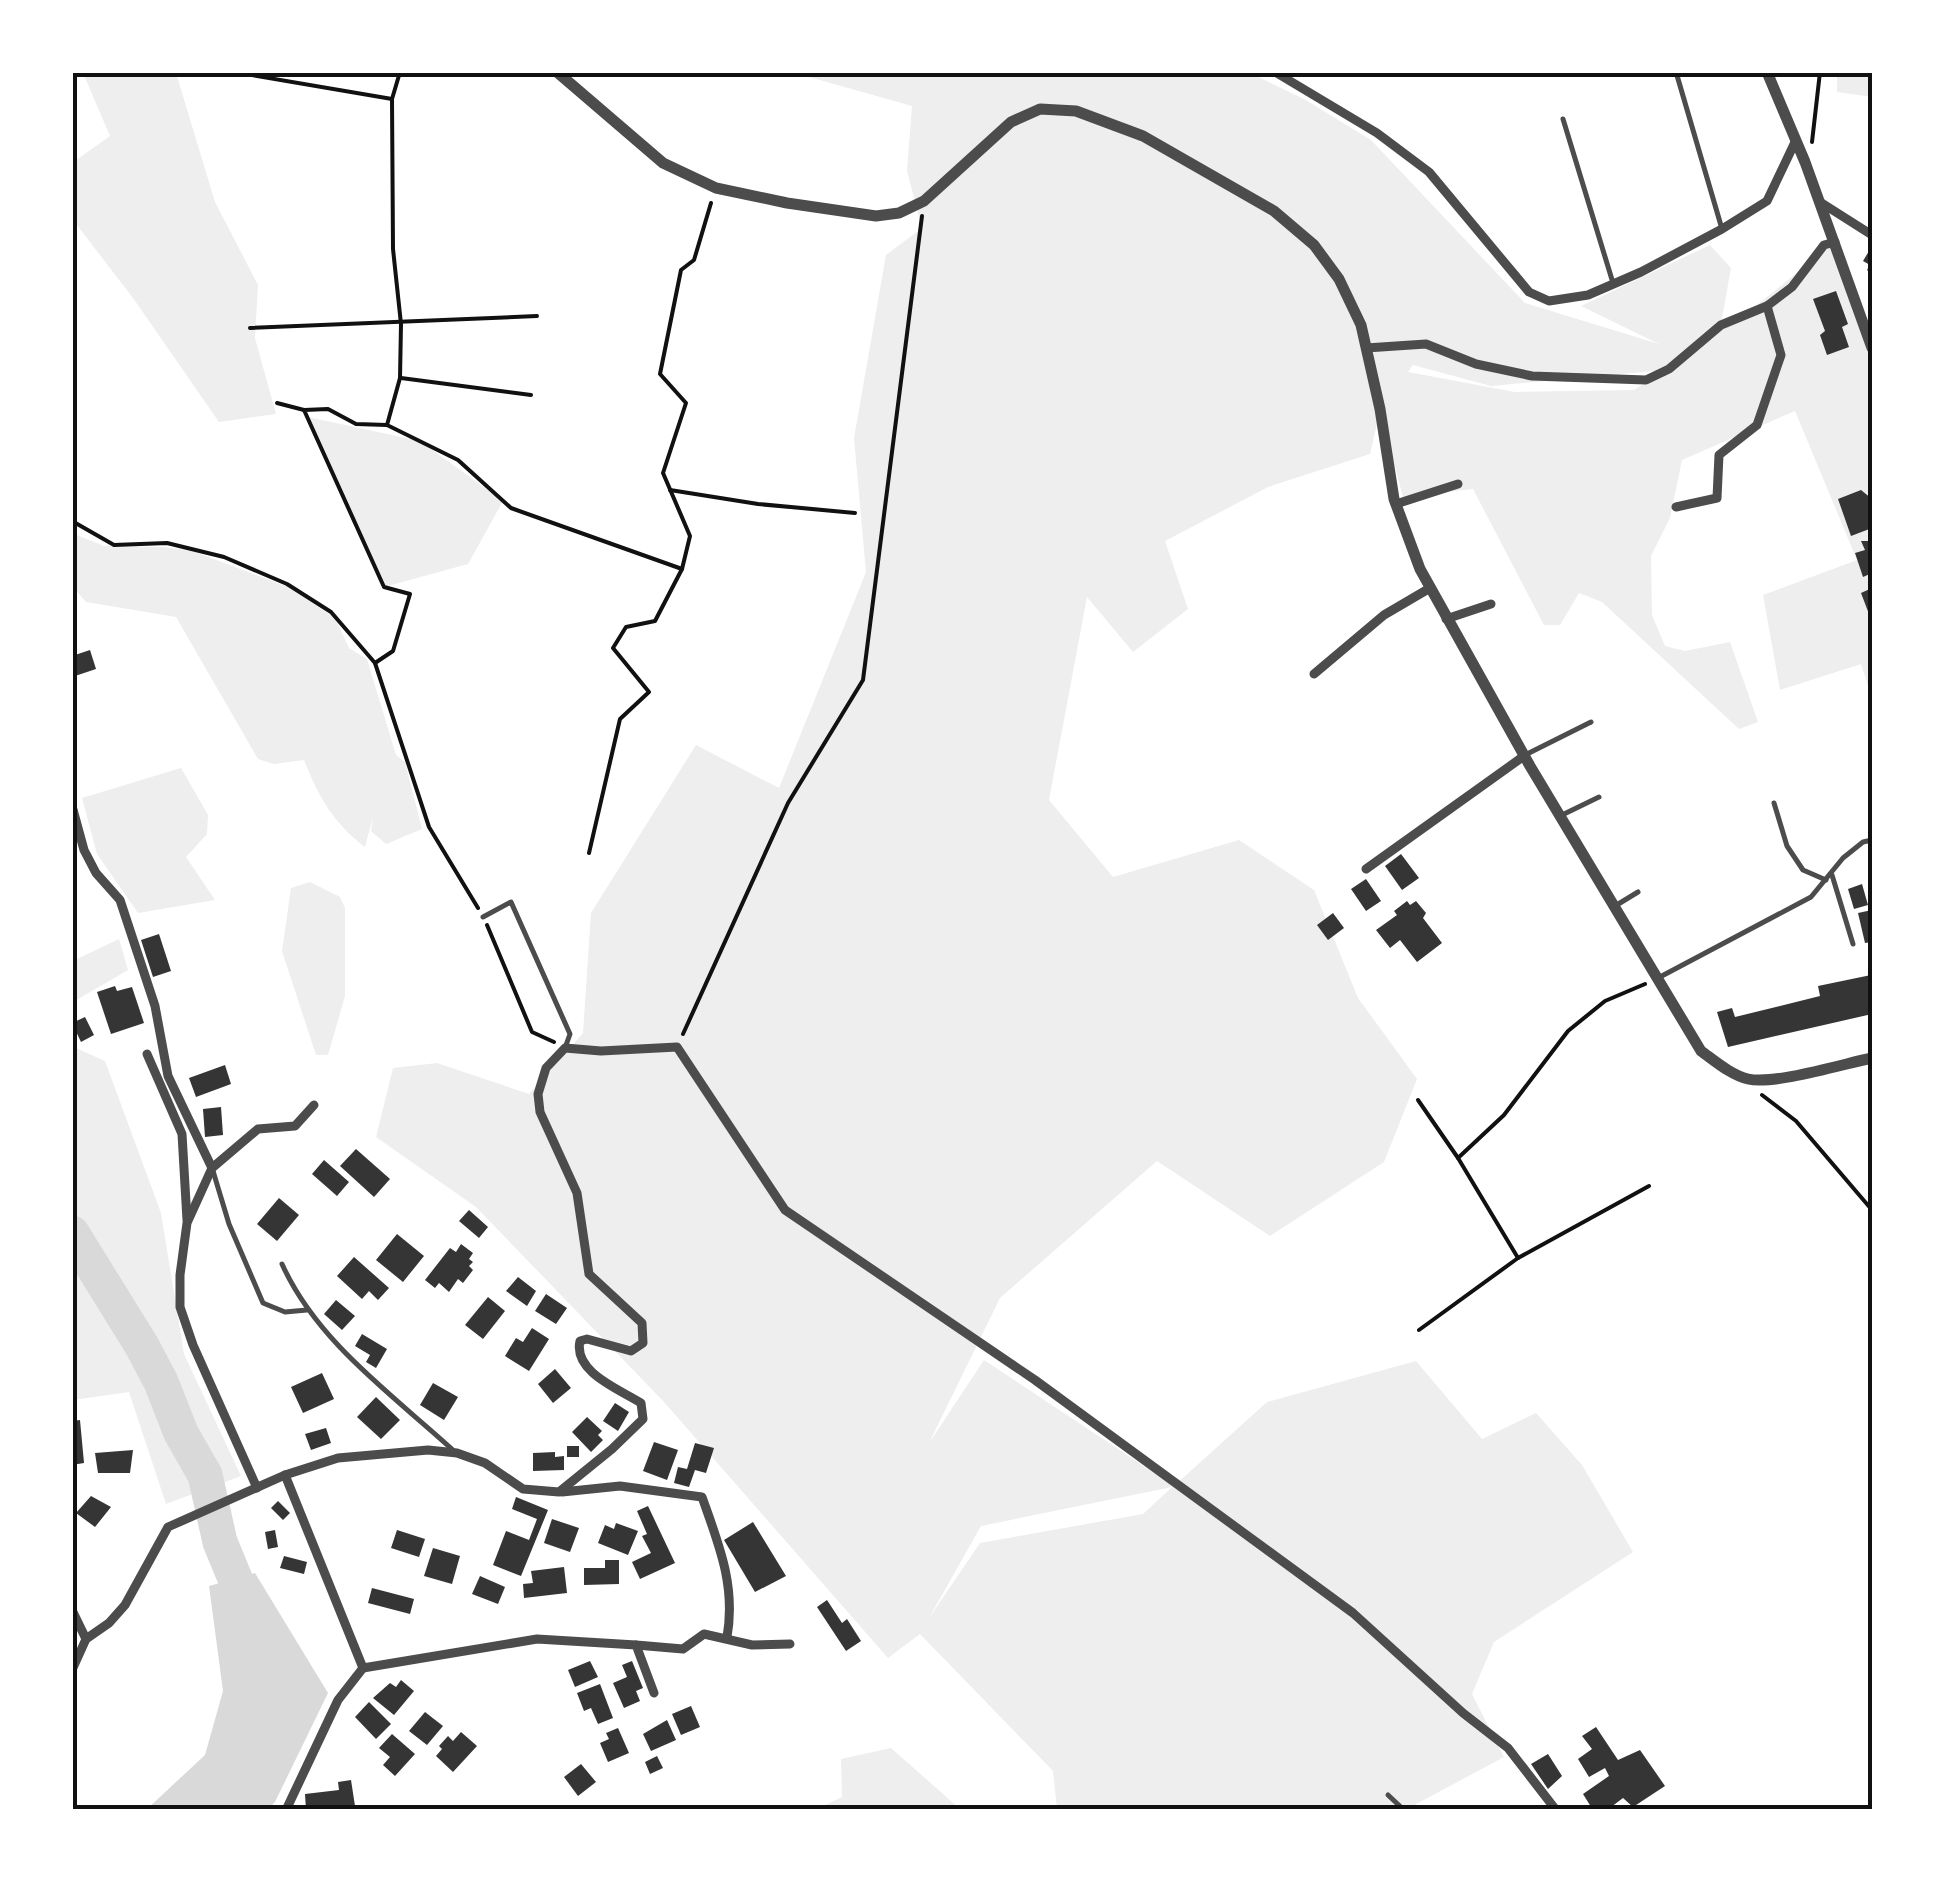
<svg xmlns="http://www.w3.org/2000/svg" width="1945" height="1882" font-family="'Sofia Sans Condensed',sans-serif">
<rect width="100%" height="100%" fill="#fff"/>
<g fill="#eee" fill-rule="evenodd">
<polygon points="83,73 176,73 215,202 258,285 255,338 276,414 219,422 133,298 73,220 72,163 110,136"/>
<path d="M795 73H1250L1304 99 1371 140 1525 303 1659 344 1581 306 1710 245 1731 268 1721 324 1757 305 1835 242 1872 349V697L1861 664 1780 690 1763 595 1857 560 1795 411 1682 460 1670 518 1651 556 1652 615 1665 646 1685 651 1730 642 1758 722 1739 729 1602 602 1579 593 1560 625H1544L1473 489 1403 497 1380 411 1370 454 1268 487 1165 541 1188 609 1133 652 1087 597 1049 800 1113 877 1239 840 1314 890 1358 998 1417 1079 1384 1162 1270 1236 1157 1161 1000 1298 929 1443 984 1360 1174 1486 1267 1402 1416 1361 1482 1439 1536 1413 1582 1465 1633 1552 1494 1642 1472 1694 1504 1757 1407 1809H1057L1053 1771 920 1634 888 1658 664 1402 476 1207 376 1137 393 1068 437 1063 529 1094 583 1033 591 913 696 745 779 788 866 572 854 438 886 255 922 228 907 171 912 106ZM1413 365 1491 386 1665 370 1634 390 1515 392 1408 372ZM1172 1487 1143 1514 980 1543 929 1618 981 1526Z"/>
<polygon points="1837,73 1872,73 1872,97 1837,92"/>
<polygon points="308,417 420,441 503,501 468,564 384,587"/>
<path d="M72 533 104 546 162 547 190 550 288 587 335 618 349 648 367 659 396 755 405 762 422 829 386 844 371 831 373 817 365 847C334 824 318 796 304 760L274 764 258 759 176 617 86 602 73 587Z"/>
<polygon points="181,768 208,815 207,834 186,857 215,900 138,913 97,854 82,798"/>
<polygon points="310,882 340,897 345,908 345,996 328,1055 316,1055 282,951 291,888"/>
<polygon points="119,939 128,970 73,1002 73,961"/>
<polygon points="72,1035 76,1048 105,1061 161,1213 184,1354 241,1476 166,1504 129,1392 73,1400"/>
<polygon points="891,1748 960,1809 817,1809 842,1797 841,1759"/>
</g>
<polygon fill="#d9d9d9" points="255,1573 328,1693 275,1802 268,1809 147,1809 205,1755 223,1691 209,1586"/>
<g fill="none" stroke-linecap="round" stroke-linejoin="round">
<polyline stroke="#d9d9d9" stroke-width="35" points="72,1233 142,1346 161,1382 181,1433 205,1475 220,1542 253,1622"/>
</g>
<g fill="#353535">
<polygon points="1869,251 1872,253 1872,274 1867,270 1870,265 1863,261"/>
<polygon points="1836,291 1848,324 1842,327 1849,347 1827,355 1820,335 1825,331 1813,299"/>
<polygon points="1861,490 1872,499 1872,528 1851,536 1838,499"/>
<polygon points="1861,541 1872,541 1872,573 1863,577 1855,553 1865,550"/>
<polygon points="1872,588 1872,613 1869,614 1861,593"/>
<polygon points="90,650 96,669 72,677 72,656"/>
<polygon points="1401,854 1419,878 1402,890 1385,866"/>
<polygon points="1366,879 1381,901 1366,911 1351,889"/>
<polygon points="1862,884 1868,905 1854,909 1848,889"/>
<polygon points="1407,901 1410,905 1416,901 1426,913 1423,918 1442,943 1417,962 1400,940 1390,948 1376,930 1397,915 1394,911"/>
<polygon points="1872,910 1872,942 1865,943 1858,913"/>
<polygon points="1333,913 1344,928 1328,940 1317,925"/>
<polygon points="159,934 171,971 153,977 141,940"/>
<polygon points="1871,975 1872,1014 1728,1047 1717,1012 1732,1008 1735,1017 1820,996 1818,986"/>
<polygon points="115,986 117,991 132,987 144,1023 111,1034 97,992"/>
<polygon points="85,1017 94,1035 81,1042 72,1023"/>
<polygon points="225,1065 231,1084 196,1097 189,1078"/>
<polygon points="221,1107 223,1135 205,1137 203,1109"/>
<polygon points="356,1149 390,1179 374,1197 340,1166"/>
<polygon points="324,1160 349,1182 337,1196 312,1174"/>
<polygon points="279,1198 299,1215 277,1241 257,1224"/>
<polygon points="469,1210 488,1227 479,1238 459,1221"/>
<polygon points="397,1234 424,1256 403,1282 376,1260"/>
<polygon points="461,1244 473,1253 469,1259 473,1262 469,1266 473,1270 463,1283 458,1279 449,1292 439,1283 435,1288 425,1280 450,1248 456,1252"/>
<polygon points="354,1257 389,1288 378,1300 369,1291 362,1299 337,1276"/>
<polygon points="518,1277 536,1291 527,1306 506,1291"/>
<polygon points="546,1294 567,1308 556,1324 535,1311"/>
<polygon points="488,1297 505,1311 483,1339 465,1325"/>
<polygon points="336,1300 355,1316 342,1330 324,1314"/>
<polygon points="532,1328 549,1339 529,1371 505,1356 516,1338 523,1342"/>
<polygon points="362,1334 387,1349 376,1368 366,1362 370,1355 355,1346"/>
<polygon points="555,1369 571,1388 553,1403 538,1384"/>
<polygon points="322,1373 334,1399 303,1413 291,1387"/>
<polygon points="433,1383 458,1397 444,1420 420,1405"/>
<polygon points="376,1397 400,1420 381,1439 357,1417"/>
<polygon points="615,1403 629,1412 618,1431 603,1421"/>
<polygon points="587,1417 602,1431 598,1435 603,1440 591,1452 572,1432"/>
<polygon points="80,1420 84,1463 72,1465 72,1421"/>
<polygon points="326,1428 331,1443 311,1450 305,1434"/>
<polygon points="654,1442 678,1450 667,1480 643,1471"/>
<polygon points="695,1443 714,1448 706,1473 695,1470 689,1487 674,1483 678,1467 687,1469"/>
<rect x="567" y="1446" width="12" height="11"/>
<polygon points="133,1450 130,1473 98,1473 95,1453"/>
<polygon points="555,1452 555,1457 564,1456 564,1470 533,1471 533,1453"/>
<polygon points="91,1496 111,1507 95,1527 76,1513"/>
<polygon points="516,1497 548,1510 521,1576 493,1565 506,1531 529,1540 537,1519 512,1509"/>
<polygon points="278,1501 290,1513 283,1520 271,1508"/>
<polygon points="648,1506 675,1563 640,1579 632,1562 651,1553 642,1536 647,1534 637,1511"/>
<polygon points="552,1519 579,1528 570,1552 544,1543"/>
<polygon points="753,1522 786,1576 755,1592 724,1540"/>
<polygon points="616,1523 638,1531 628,1555 598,1543 605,1525 614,1529"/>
<polygon points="275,1530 278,1547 268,1549 265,1532"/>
<polygon points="397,1530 425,1539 419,1557 391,1548"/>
<polygon points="433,1548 460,1556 452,1584 424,1576"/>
<polygon points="284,1556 307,1562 304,1574 280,1568"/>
<polygon points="605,1560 619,1560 619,1584 584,1585 584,1568 605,1568"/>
<polygon points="564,1567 567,1593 524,1598 523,1584 533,1583 531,1571"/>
<polygon points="480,1576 505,1587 498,1604 472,1594"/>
<polygon points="372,1588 414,1599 410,1614 368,1603"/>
<polygon points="827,1600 842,1623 847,1619 861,1641 846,1651 817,1607"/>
<polygon points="590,1661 598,1677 575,1687 568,1670"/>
<polygon points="632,1661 643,1688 636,1691 640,1701 624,1708 613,1683 627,1677 622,1665"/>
<polygon points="401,1680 414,1691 394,1715 373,1698 390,1683 396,1687"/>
<polygon points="600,1684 613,1718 598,1724 591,1708 584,1711 577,1693"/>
<polygon points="369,1702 391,1724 376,1739 355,1717"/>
<polygon points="691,1706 700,1727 681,1735 672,1714"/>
<polygon points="425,1712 443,1726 427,1745 409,1731"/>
<polygon points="667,1720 676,1740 651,1751 643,1734"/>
<polygon points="1596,1727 1618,1760 1640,1750 1665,1786 1633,1807 1623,1798 1611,1807 1612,1810 1593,1810 1583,1794 1609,1776 1605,1768 1589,1777 1578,1759 1592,1749 1582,1736"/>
<polygon points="618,1728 629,1753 608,1762 600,1743 609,1739 606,1733"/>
<polygon points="461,1732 477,1746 453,1772 436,1756 442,1749 439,1746 448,1736 453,1741"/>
<polygon points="392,1734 415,1754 395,1776 383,1765 390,1757 379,1748"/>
<polygon points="1548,1754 1562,1776 1548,1789 1531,1764"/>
<polygon points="657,1756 663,1768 650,1774 645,1762"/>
<polygon points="581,1764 596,1782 578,1796 564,1777"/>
<polygon points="351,1780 355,1806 306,1810 305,1794 339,1790 338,1782"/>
</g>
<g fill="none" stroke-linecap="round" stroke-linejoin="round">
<g stroke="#111" stroke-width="4">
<polyline points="234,72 392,99"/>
<polyline points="400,72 392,99 393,249 401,324 400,378 387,425 458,460 511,508 682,569"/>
<polyline points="1812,142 1820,72"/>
<polyline points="250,328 537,316"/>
<polyline points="401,378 531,395"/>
<polyline points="277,403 304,410"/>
<polyline points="670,490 758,504 855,513"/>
<polyline points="72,521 114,545 167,543 224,557 287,584 331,612 375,663 429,827 478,908"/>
<polyline points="375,663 393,651 410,594 384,587 304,410 328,409 356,424 387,425"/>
<polyline points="589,853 620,719 649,692 613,648 626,627 655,621 682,569 690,536 663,473 686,403 660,374 681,270 694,260 711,203"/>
<polyline points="487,925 532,1032 554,1042"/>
<polyline points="683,1034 788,803 863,680 922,216"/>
<polyline points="1762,1095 1796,1121 1872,1210"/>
<polyline points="1418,1100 1458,1158"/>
<polyline points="1518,1258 1458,1158 1504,1115 1568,1031 1605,1001 1645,984"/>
<polyline points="1419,1330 1518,1258 1649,1186"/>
</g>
<g stroke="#4c4c4c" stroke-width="5">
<polyline points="1676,72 1722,229"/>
<polyline points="1563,119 1613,283"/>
<polyline points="1527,754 1591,722"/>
<polyline points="1774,803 1787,846 1803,870 1826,880"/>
<polyline points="1562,815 1599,797"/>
<polyline points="1832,875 1853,944"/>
<polyline points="1615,906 1638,892"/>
<polyline points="483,917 511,902 570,1034 565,1048"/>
<polyline points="1658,978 1811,897 1843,858 1863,842 1872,840"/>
<polyline points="213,1171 229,1224 263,1303 285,1312 307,1310"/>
<path d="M282 1264C317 1342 393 1395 454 1451"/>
<polyline points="1388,1795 1404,1810"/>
</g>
<g stroke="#4c4c4c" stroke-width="9">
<polyline points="1275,72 1377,133 1429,172 1529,292 1549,301 1588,295 1641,272 1722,229 1767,201 1796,140"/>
<polyline points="1820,202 1872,235"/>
<polyline points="1366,348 1426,344 1476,364 1532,376 1646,380 1669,369 1721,325 1767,306"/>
<polyline points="1396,504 1458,484"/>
<polyline points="1676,507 1717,498 1719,455 1757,425 1781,355 1767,306 1792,287 1824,245 1835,242"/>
<polyline points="1446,619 1491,604"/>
<polyline points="1314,674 1384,615 1430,588"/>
<polyline points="72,806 84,850 96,873 120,900 155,1006 168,1076 212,1168"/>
<polyline points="1366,869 1524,756"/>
<polyline points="147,1054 182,1134 187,1220"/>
<polyline points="285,1475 363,1668 537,1639 636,1645 654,1693"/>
<polyline points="257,1488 193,1345 180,1307 180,1275 187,1223 212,1168 258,1129 295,1126 314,1105"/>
<path d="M562 1492 620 1486 702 1497C719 1545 736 1586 727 1637"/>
<polyline points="72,1610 86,1639"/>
<polyline points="636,1645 683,1649 704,1634 752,1645 790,1644"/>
<path d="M72 1670 86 1639 109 1623 125 1605 168 1527 285 1475 338 1458 428 1450 457 1453 485 1463 523 1489 559 1492 612 1449 643 1419 641 1403C619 1389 573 1372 580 1341L587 1339 631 1351 643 1343 642 1323 589 1274 577 1193 540 1112 538 1094 546 1068 565 1048 601 1051 677 1047 785 1210 1035 1380 1353 1613 1463 1713 1508 1748 1556 1810"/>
<polyline points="286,1810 338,1700 363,1668"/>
</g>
<g stroke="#4c4c4c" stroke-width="11">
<path d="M557 72 663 163 716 188 787 203 876 216 899 213 924 201 1011 122 1040 109 1076 111 1143 136 1274 211 1314 245 1339 279 1361 325 1380 409 1394 499 1420 569 1530 766 1701 1051C1715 1061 1731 1075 1748 1079 1775 1085 1843 1064 1872 1058"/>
<polyline points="1767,72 1805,162 1872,348"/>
</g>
</g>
<rect width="1945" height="1882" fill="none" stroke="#ffffff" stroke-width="150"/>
<rect x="75" y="75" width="1795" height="1732" fill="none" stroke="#111" stroke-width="4"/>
</svg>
